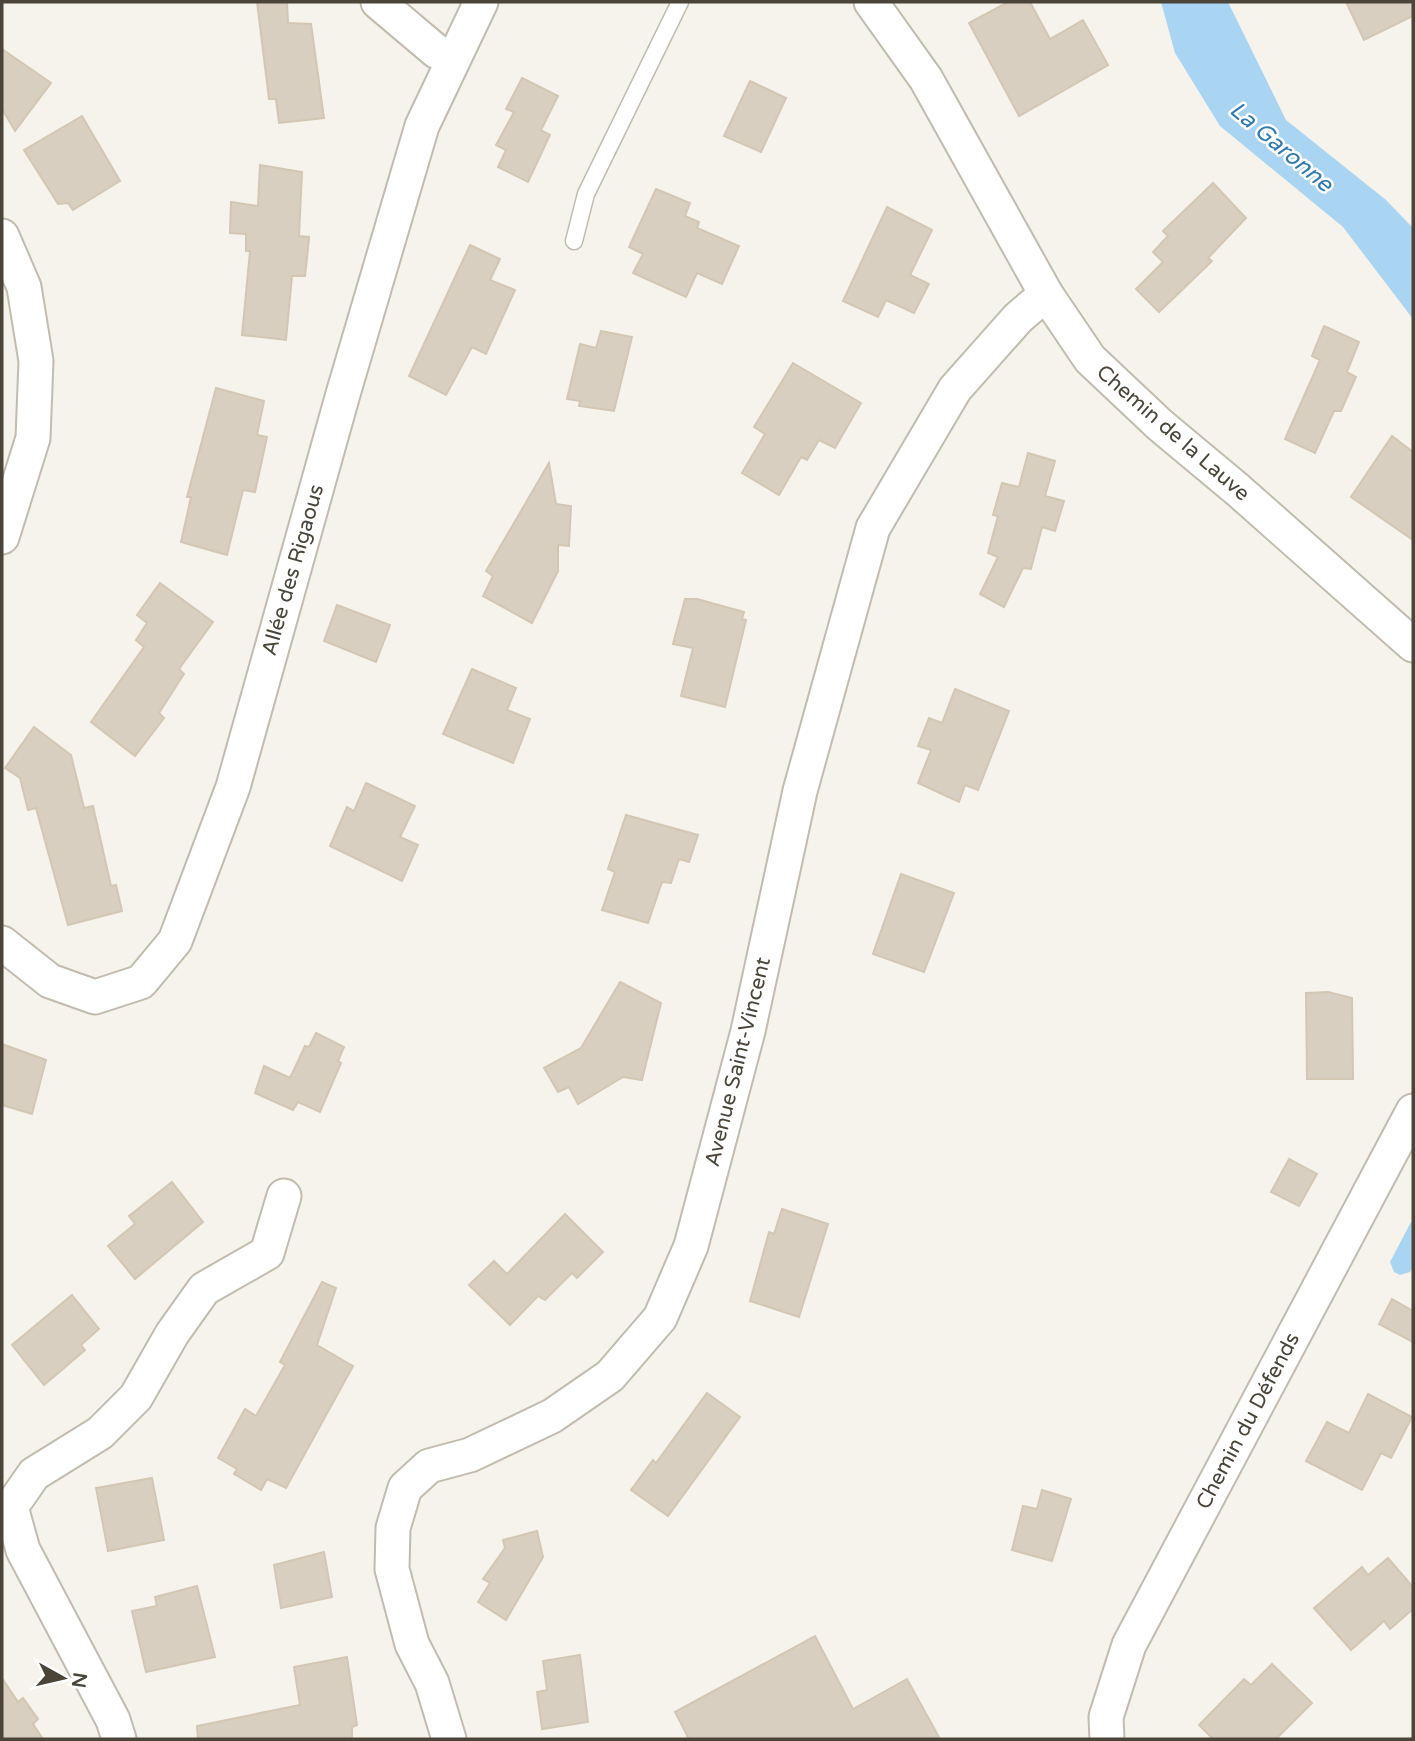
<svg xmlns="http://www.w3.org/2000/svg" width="1415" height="1741" font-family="'Varela Round',sans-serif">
<rect width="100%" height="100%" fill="#f6f3ec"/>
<g fill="#a9d4f2">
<polygon points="1161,2 1228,2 1286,120 1386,200 1413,228 1413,319 1343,227 1220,126 1175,53"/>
<polygon points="1411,1222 1413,1224 1413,1266 1410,1272 1400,1275 1394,1272 1390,1262"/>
</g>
<g fill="#d8cfc1" stroke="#d3c7b4" stroke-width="2">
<polygon points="257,2 287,2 288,23 311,24 324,118 279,123 276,99 269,99"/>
<polygon points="1008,2 1030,2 1050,39 1083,20 1108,65 1019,116 969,23"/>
<polygon points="1346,2 1413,2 1413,16 1364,40"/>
<polygon points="2,49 51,83 15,131 2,109"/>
<polygon points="522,78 558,96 541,130 550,135 528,182 498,167 506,150 496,145 514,112 506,109"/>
<polygon points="750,81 786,98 761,152 724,136"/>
<polygon points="82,116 120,181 73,210 68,203 58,204 24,150"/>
<polygon points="260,165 302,172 299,236 309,237 307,258 305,276 292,276 286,340 242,335 250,251 246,251 246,234 230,233 231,202 258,206"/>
<polygon points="1213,183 1246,218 1208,258 1212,261 1159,312 1136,289 1163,262 1153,252 1168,236 1163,231"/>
<polygon points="656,189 690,203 685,216 699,222 697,228 739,246 722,284 697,273 686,297 633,273 643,254 629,247"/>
<polygon points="887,207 932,230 910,275 929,284 914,313 886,300 878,317 843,301"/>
<polygon points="470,245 500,259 490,280 515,290 486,354 472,347 446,395 409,376"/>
<polygon points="1324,326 1359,342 1347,372 1356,377 1341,411 1334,411 1315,453 1285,439 1320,360 1312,356"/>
<polygon points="601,331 632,337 614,411 579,406 580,401 567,399 580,344 596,348"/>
<polygon points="793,363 861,403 835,448 819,440 807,460 801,457 779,495 742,473 765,434 754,427"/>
<polygon points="216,388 264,401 257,435 267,437 255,492 243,490 227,555 181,542 191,497 187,497"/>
<polygon points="1392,436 1413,452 1413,540 1351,497"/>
<polygon points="1028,453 1055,461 1045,496 1064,501 1055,531 1042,527 1031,569 1023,568 1004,607 980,594 998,557 988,553 998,516 993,515 1002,483 1019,487"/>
<polygon points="549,463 556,504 571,506 569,546 558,545 558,571 532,623 483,596 493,576 486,571"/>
<polygon points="160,583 213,622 179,669 184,674 159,713 164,718 135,756 91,722 144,647 136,640 147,623 137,615"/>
<polygon points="685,599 697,599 744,612 742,619 746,620 725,707 681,696 693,648 673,644"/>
<polygon points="337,605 390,625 376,662 324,641"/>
<polygon points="472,669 516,688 507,710 530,719 513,763 443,734"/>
<polygon points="955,689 1009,711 978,790 965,785 959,802 918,783 931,750 918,746 929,718 942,723"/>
<polygon points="34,727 71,755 84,808 93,806 111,886 116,885 122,911 68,925 36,808 28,810 20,778 5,768"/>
<polygon points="366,783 415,806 400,837 418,845 402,881 330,846 347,807 354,811"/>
<polygon points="626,815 698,835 689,862 679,859 671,883 662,882 648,923 602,910 615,872 608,869"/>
<polygon points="901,874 954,893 924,972 873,954"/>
<polygon points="620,982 661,1003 642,1080 623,1077 578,1104 569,1087 558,1092 544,1068 581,1048"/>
<polygon points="1328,992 1352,998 1353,1079 1307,1079 1306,993"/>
<polygon points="316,1033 344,1047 338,1061 341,1063 320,1112 298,1102 293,1110 255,1093 264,1066 290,1078 305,1046 309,1047"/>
<polygon points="2,1044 46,1060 32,1114 2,1105"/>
<polygon points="1289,1159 1317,1174 1299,1206 1271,1192"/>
<polygon points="172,1182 203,1222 135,1279 108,1246 135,1224 129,1216"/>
<polygon points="782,1209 828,1224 799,1317 750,1301 769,1232 774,1234"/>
<polygon points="565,1214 603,1252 577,1278 572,1273 545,1300 538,1296 510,1325 469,1285 494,1261 507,1274"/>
<polygon points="322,1282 336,1288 317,1345 353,1366 286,1488 267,1479 261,1490 234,1474 237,1469 218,1458 245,1409 256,1416 285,1365 280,1362"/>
<polygon points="72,1295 99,1329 81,1345 85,1350 44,1385 12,1345"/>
<polygon points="1392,1299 1413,1311 1413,1342 1379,1324"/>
<polygon points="707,1393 740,1417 668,1516 631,1490 653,1460 656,1463"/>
<polygon points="1368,1394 1412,1417 1391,1458 1381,1453 1362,1490 1306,1461 1327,1422 1349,1433"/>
<polygon points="152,1478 164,1540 108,1551 96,1488"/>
<polygon points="1042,1490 1071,1499 1052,1561 1012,1550 1023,1506 1037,1509"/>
<polygon points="537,1531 543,1557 506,1620 478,1602 490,1583 483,1579 505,1548 503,1540"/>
<polygon points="324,1552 332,1597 281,1608 274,1565"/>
<polygon points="1388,1558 1413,1587 1413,1609 1390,1629 1384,1621 1351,1650 1314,1608 1362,1567 1368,1575"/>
<polygon points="197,1586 215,1657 146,1672 132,1611 157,1606 155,1597"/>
<polygon points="815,1636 853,1709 907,1679 940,1739 689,1739 675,1712"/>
<polygon points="580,1655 588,1722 542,1729 537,1692 547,1690 543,1661"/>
<polygon points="347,1657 357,1725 352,1727 352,1739 198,1739 197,1726 300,1705 294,1667"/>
<polygon points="1272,1664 1312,1703 1276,1739 1213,1739 1199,1725 1244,1679 1251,1685"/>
<polygon points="2,1678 18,1702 23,1698 38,1719 33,1724 43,1739 2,1739"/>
</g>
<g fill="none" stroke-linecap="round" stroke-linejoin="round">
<defs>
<polyline id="lane" points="574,241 586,194 680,2"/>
<g id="street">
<polyline points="378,2 436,51 453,59"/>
<polyline points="871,2 926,79 1046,294 1090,359 1160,425 1238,490 1413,645"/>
<polyline points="2,236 24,287 36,361 33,438 2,537"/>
<polyline points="2,943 50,981 95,997 141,982 175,941 233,787 343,394 422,126 481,2"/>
<polyline points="119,1739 113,1720 23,1550 11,1507 34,1474 100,1433 136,1397 172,1334 204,1289 267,1253 284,1196"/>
<polyline points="449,1739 432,1683 412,1644 392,1569 393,1528 405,1488 429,1466 470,1455 552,1416 610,1376 660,1318 691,1246 748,1031 800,791 873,528 955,389 1018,318 1046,294"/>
<polyline points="1107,1739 1106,1717 1129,1645 1413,1111"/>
</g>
</defs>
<use href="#lane" stroke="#c2bbae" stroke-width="19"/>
<use href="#street" stroke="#c2bbae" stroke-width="37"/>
<use href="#lane" stroke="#fff" stroke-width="16"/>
<use href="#street" stroke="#fff" stroke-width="33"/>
</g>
<g text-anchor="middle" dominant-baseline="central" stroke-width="5" stroke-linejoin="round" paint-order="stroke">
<g font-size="21" fill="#4b4439" stroke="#fff">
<text transform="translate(1173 433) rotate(41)">Chemin de la Lauve</text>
<text transform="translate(293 570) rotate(-74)">Allée des Rigaous</text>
<text transform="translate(738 1062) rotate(-76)">Avenue Saint-Vincent</text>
<text transform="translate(1248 1421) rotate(-62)">Chemin du Défends</text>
</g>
<g font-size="23" font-style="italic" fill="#2e7ab2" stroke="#fff">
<text transform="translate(1281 147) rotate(40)">La Garonne</text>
</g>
</g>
<rect width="1415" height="1741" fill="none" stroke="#4b4439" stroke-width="7"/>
<g transform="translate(63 1678) rotate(98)" stroke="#ffffff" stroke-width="5" paint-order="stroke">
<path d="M0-5L12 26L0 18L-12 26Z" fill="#4b4439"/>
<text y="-10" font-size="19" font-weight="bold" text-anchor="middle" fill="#4b4439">N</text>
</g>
</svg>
